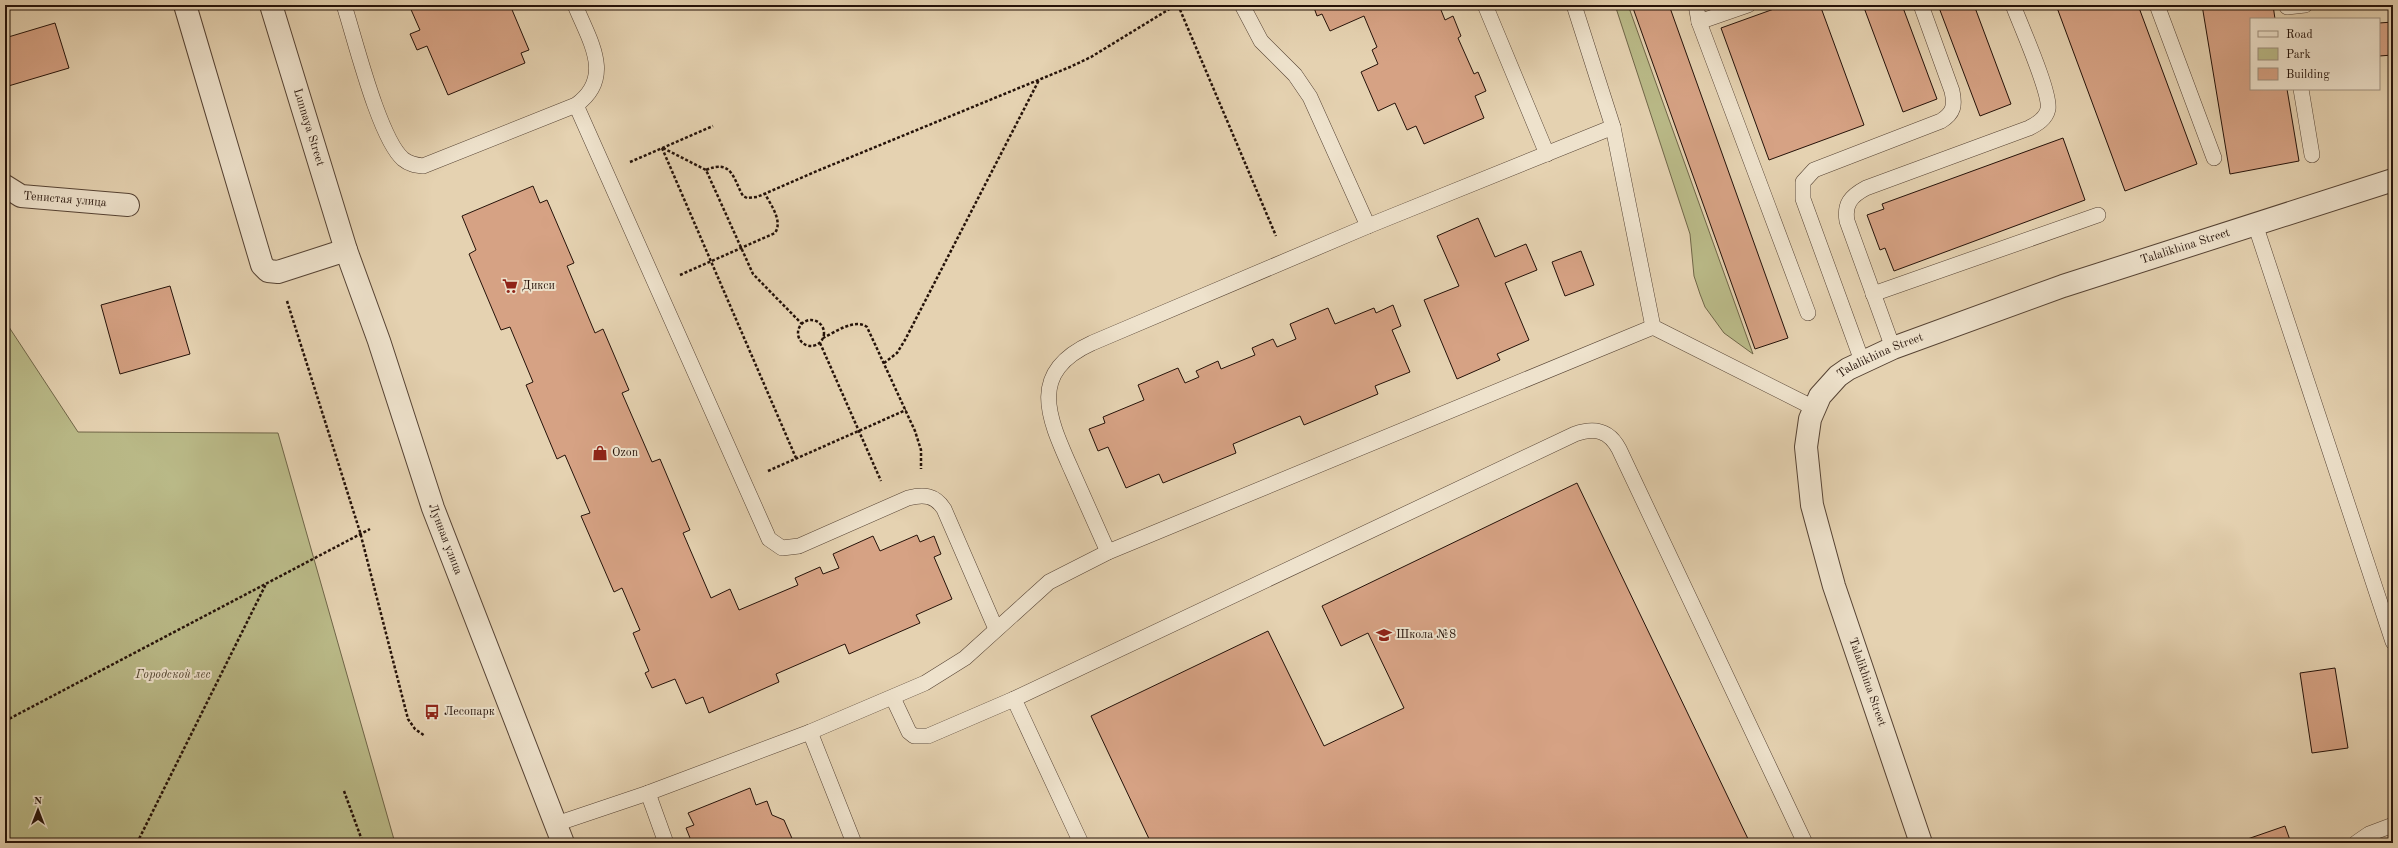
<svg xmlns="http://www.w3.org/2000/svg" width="2398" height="848" font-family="'Old Standard TT',serif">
<rect width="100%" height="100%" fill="#e5d2b1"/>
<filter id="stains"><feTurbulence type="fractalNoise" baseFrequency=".005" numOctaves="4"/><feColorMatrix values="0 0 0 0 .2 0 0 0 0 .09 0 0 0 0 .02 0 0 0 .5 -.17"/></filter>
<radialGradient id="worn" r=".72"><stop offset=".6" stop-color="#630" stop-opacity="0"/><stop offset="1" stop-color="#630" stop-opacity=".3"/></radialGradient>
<g fill="#baba88" stroke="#706648">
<polygon points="1615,5 1628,5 1753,354 1724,333 1705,307 1700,294 1694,276 1690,234"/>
<polygon points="5,321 78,432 278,433 395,843 5,843"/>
</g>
<g fill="#d6a284" stroke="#251209">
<polygon points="409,5 510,5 529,50 521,53 525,63 448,95 427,46 417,50 410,34 420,30"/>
<polygon points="1313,5 1439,5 1445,20 1453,16 1461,36 1458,38 1474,74 1478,72 1486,91 1475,96 1484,118 1424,144 1416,126 1407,130 1395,103 1378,111 1361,72 1378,64 1372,50 1377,47 1364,16 1330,31 1322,14 1317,16"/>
<polygon points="1641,5 1669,5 1788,338 1755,349 1633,8"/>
<polygon points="1785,5 1820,5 1864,125 1769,160 1721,28"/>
<polygon points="1863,5 1902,5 1937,99 1903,112"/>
<polygon points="1938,5 1974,5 2011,104 1980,116"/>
<polygon points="2056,5 2138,5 2197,164 2125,191"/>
<polygon points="2202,5 2273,5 2275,19 2251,19 2251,89 2287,89 2299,161 2230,174"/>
<polygon points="2393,22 2393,55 2379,56 2379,23"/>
<polygon points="55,23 69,68 5,87 5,38"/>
<polygon points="2063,138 2085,200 1894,271 1885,248 1880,250 1867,215 1884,209 1882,204"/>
<polygon points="533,186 540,203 547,200 574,263 567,266 595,333 603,329 629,390 622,393 652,462 660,459 690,530 683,533 711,598 730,589 739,610 798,585 795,578 820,567 823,574 839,568 833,554 873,536 880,551 917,535 920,542 934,536 941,554 934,557 952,599 916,615 920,623 849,654 845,644 776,674 779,682 709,713 703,697 686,704 675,679 652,688 645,673 649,671 633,633 640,630 622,588 614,592 581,516 590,513 565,455 557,459 526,385 533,382 510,327 501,330 469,254 476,250 462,216"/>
<polygon points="1478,218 1495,257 1526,244 1537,270 1505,283 1529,340 1497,354 1500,360 1457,379 1424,300 1459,286 1437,236"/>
<polygon points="1581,251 1594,285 1565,296 1552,262"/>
<polygon points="170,286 190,354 120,374 101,305"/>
<polygon points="1393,305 1401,326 1392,330 1410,372 1375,386 1378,394 1304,425 1300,416 1233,444 1236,453 1163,483 1159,474 1126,488 1108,447 1098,451 1089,429 1105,423 1103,417 1144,400 1138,385 1178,368 1185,383 1199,377 1196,371 1218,361 1221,369 1255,355 1252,348 1273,339 1277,347 1296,339 1290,324 1328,308 1335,324 1374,308 1376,313"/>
<polygon points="1577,483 1750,843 1151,843 1091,716 1268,631 1324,746 1404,708 1368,633 1341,646 1322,606"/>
<polygon points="2335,668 2348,748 2312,753 2300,673"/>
<polygon points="750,788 756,805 767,801 772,815 784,820 794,843 692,843 686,828 694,825 688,813"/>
<polygon points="2285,826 2291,843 2236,843"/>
</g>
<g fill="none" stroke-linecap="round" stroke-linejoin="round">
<defs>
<g id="service">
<path d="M344 5C355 39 379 138 403 159 409 164 415 165 423 166L576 105C615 77 589 40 575 5"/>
<polyline points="1242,5 1261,41 1295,75 1310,97 1368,226"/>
<polyline points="1485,5 1547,154"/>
<polyline points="1574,5 1613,127 1653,327"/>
<polyline points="1696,5 1699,22 1808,313"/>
<polyline points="2157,5 2214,158"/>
<polyline points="2287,7 2305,5"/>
<polyline points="1699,22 1748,5"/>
<polyline points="2301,89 2312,155"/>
<path d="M576 105 769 539 782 548 799 546 908 498C924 494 935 495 944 509L996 629"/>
<polyline points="2255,224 2393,642"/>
<polyline points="1873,294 2098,215"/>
<path d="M1893 348 1847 221C1844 204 1851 196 1866 188L2029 128C2037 124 2046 119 2048 109 2051 93 2020 24 2013 5"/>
<path d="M1862 361 1803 199V182L1814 170 1941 121C1954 113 1955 105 1952 91L1921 5"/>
<path d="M1108 552C1096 525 1084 498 1072 471 1049 419 1026 373 1092 343L1368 226 1613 127"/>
<polyline points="893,698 909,732 914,736 928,736 1014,699"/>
<polyline points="810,732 854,843"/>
<polyline points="648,793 666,843"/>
<polyline points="556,824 648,793 810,732 925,683 965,658 1049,582 1108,552 1653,327 1814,408"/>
<path d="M1081 843 1014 699 1575 434C1595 427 1609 430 1619 449L1805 843"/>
<polyline points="2356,843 2369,834 2393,825"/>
</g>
<g id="minor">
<polyline points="185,5 262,265 268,271 278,272 346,250"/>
<path id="s1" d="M5 186 21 196 128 205"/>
<path id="s2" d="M1921 843 1834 586 1812 505 1806 447 1810 419 1820 396 1838 376 1848 369 1893 348 2063 286 2393 180"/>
</g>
<g id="tertiary">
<path id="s3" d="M271 5 346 250 379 341 433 508 563 843"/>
</g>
</defs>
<use href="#service" stroke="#554233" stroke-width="16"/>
<use href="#minor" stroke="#554233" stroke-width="24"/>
<use href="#tertiary" stroke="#554233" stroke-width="24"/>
<g stroke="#251209" stroke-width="2.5" stroke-dasharray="3 2" stroke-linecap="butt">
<polyline points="1178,5 1276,236"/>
<polyline points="662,148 796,458"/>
<polyline points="663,148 706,170 753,274 802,324"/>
<polyline points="630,162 713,126"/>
<path d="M706 170C732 159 733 178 743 196L747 198 757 197 817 171 1070 67 1091 57 1176 5"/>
<path d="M680 275 775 233C783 221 771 205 765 194"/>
<polyline points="287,301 360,532 408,719 415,729 425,736"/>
<circle cx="811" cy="333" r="13"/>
<path d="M823 338C835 332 855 318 867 327L915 431 921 450V469"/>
<polyline points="820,343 881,481"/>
<polyline points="884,363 897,353 905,340 1039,80"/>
<polyline points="768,471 906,410"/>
<polyline points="5,721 370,529"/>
<polyline points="344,791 363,843"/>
<polyline points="137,843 266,584"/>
</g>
<use href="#service" stroke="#eee2cc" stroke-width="15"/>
<use href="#minor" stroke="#eee2cc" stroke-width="22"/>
<use href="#tertiary" stroke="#eee2cc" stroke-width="22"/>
</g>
<defs>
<symbol id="supermarket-bare" viewBox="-9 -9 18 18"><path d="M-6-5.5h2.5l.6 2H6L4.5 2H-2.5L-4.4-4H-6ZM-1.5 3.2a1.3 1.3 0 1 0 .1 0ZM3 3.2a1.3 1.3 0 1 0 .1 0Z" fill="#8f2418" stroke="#eee2cc" stroke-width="2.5" paint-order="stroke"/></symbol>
<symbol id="shop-bare" viewBox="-9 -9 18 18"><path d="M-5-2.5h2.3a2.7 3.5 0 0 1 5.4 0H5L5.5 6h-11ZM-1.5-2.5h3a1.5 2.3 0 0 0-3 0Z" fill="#8f2418" stroke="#eee2cc" stroke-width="2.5" paint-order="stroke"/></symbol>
<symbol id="school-bare" viewBox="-9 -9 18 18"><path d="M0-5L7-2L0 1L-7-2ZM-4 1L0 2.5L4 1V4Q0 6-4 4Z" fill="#8f2418" stroke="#eee2cc" stroke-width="2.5" paint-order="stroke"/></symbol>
<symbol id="bus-bare" viewBox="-9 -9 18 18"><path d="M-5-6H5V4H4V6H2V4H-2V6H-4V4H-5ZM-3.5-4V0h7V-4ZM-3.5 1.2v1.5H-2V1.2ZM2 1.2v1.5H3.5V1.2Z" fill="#8f2418" stroke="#eee2cc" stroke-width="2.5" paint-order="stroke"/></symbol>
</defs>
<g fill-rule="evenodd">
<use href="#supermarket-bare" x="499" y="275" width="22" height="22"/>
<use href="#shop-bare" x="589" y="442" width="22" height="22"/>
<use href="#school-bare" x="1373" y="624" width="22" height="22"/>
<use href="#bus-bare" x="421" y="701" width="22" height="22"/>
</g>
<g text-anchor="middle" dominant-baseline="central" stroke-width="4" stroke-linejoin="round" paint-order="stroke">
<g font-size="12" fill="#251209" stroke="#eee2cc">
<text stroke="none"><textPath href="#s3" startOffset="128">Lunnaya Street</textPath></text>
<text stroke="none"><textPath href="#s1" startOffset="63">Тенистая улица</textPath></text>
<text stroke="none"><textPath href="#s2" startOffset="865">Talalikhina Street</textPath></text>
<text stroke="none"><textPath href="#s2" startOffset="541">Talalikhina Street</textPath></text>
<text stroke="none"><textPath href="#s3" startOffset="562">Лунная улица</textPath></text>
<text transform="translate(1867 682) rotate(71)">Talalikhina Street</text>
</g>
<g font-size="12" fill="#251209" stroke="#eee2cc" text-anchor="start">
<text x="522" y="286">Дикси</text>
<text x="612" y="453">Ozon</text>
<text x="1396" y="635">Школа №8</text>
<text x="444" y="712">Лесопарк</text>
</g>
<g font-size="12" font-style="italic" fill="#52442f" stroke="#eee2cc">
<text x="173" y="675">Городской лес</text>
</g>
</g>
<rect width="2398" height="848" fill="none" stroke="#e5d2b1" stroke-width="20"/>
<rect x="6" y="6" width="2386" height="836" fill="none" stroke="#251209" stroke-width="2"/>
<rect x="10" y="10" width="2378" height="828" fill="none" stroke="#251209"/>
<rect x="2250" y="18" width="130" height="72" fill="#eee2cc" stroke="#9e8f7e"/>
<rect x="2258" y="31" width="20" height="6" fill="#eee2cc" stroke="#9e8f7e"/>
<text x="2286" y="38" font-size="12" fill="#251209">Road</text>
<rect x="2258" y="48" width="20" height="12" fill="#baba88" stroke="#9e8f7e"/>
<text x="2286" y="58" font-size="12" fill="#251209">Park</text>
<rect x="2258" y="68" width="20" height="12" fill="#d6a284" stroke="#9e8f7e"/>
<text x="2286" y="78" font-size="12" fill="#251209">Building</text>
<g transform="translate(38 810)" stroke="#eee2cc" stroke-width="3" paint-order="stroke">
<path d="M0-3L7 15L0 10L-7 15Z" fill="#251209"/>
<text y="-6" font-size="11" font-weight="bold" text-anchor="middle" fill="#251209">N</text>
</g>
<rect width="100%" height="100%" filter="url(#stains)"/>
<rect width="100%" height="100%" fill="url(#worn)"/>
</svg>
